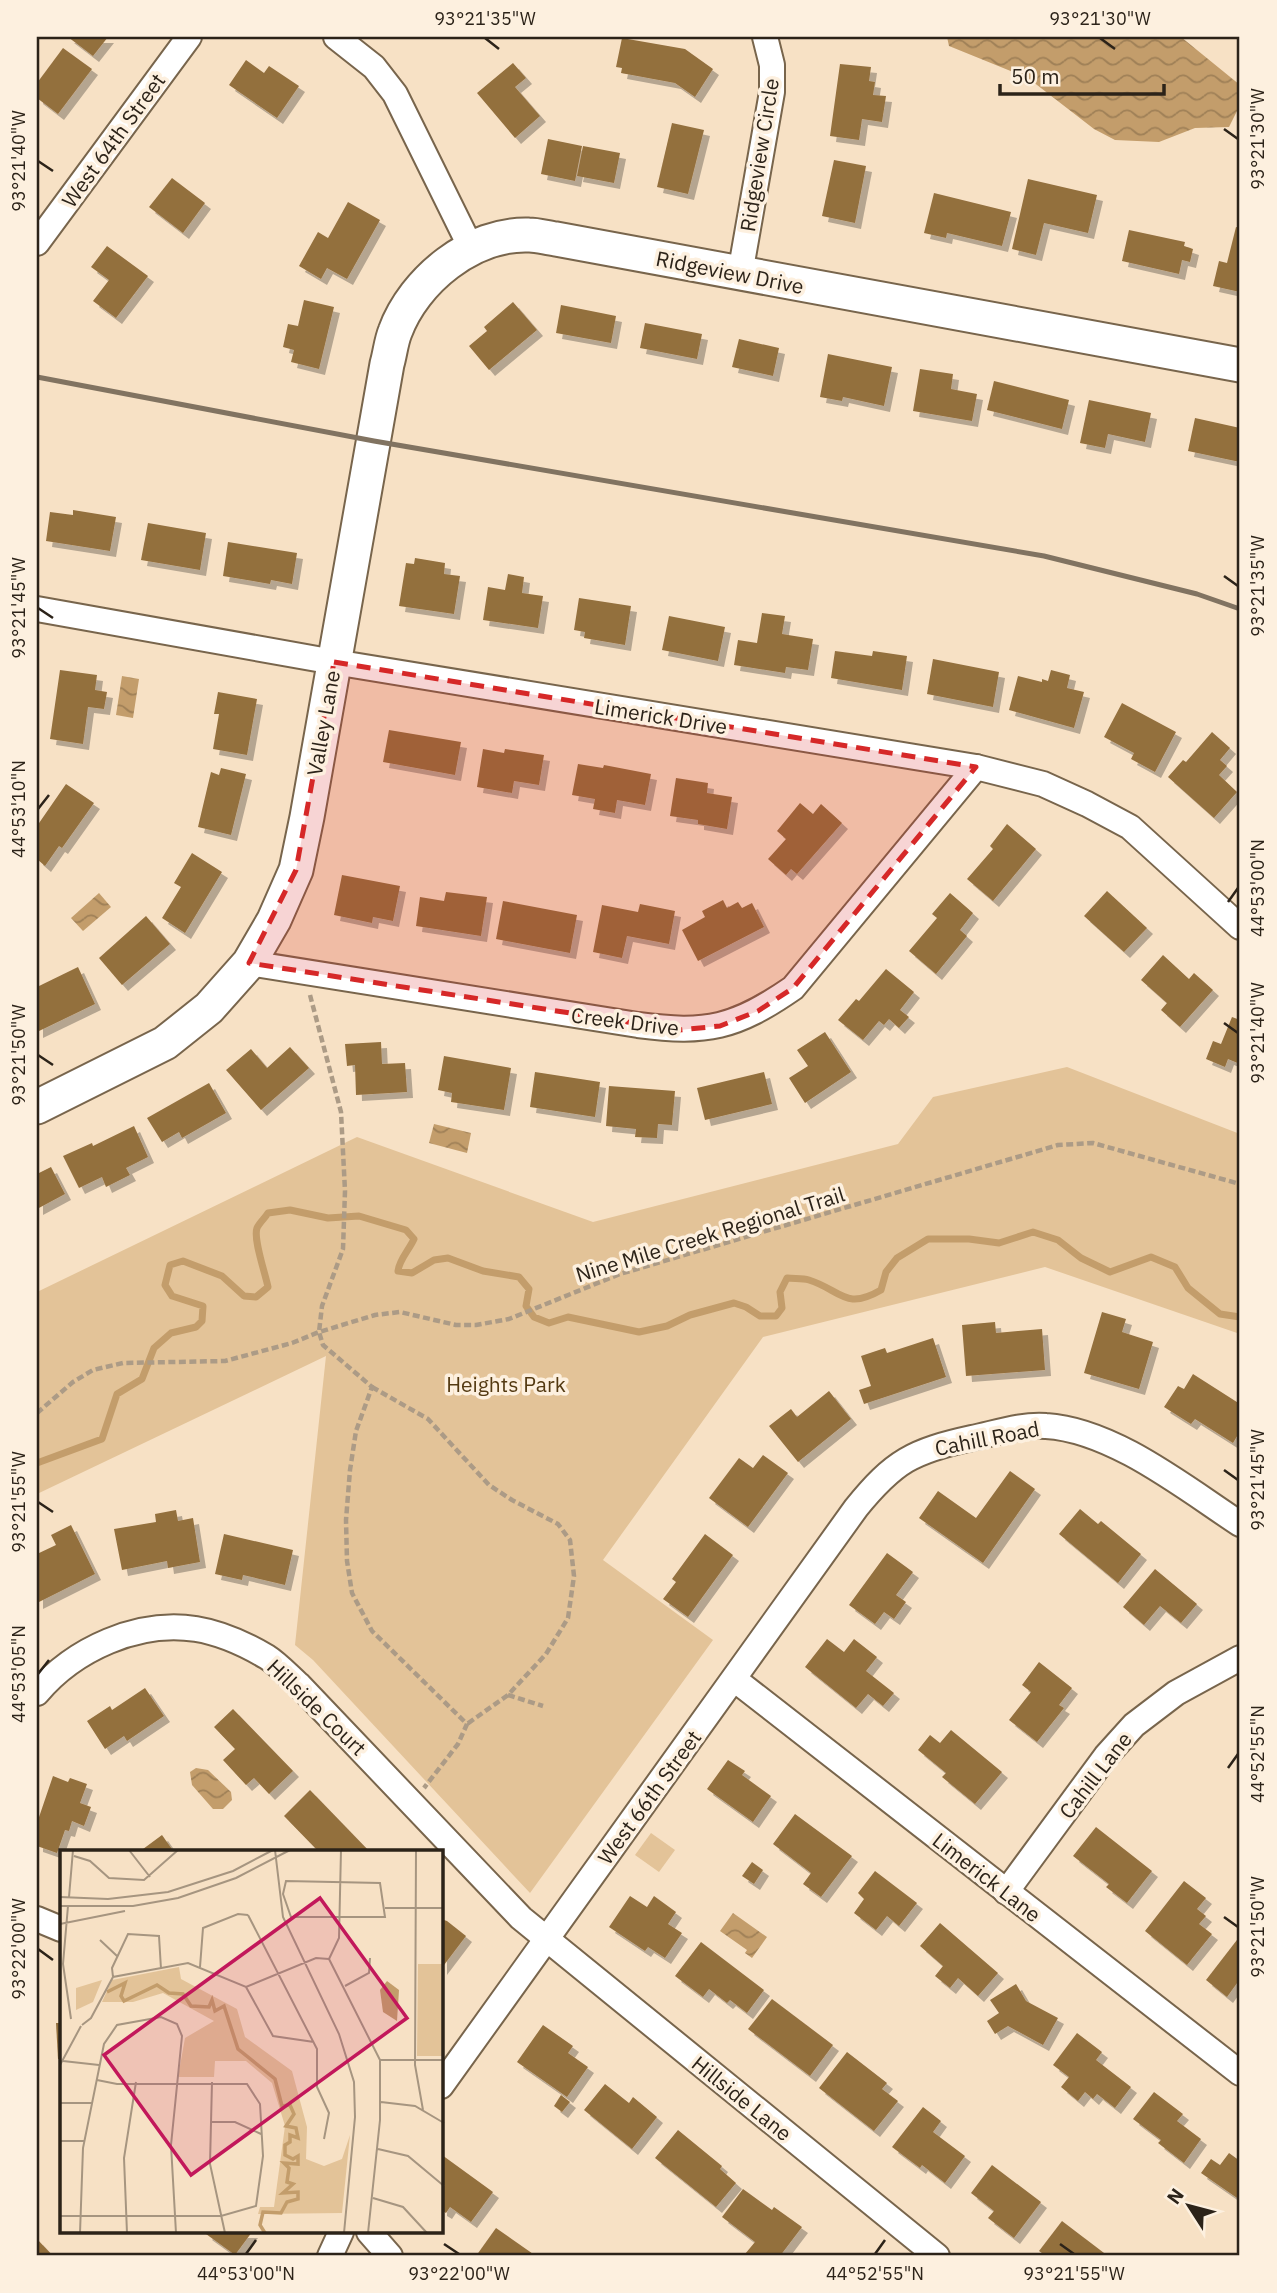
<svg xmlns="http://www.w3.org/2000/svg" width="1277" height="2293" font-family="'IBM Plex Sans',sans-serif">
<defs>
<pattern id="water-waves" width="16" height="10" patternUnits="userSpaceOnUse" patternTransform="scale(1.75)"><rect width="16" height="10" fill="#c39d6b"/><path d="M0 5q4-4 8 0t8 0" fill="none" stroke="#9f8057"/></pattern>
<filter id="shadow"><feDropShadow dx="6" dy="6" stdDeviation="0" flood-color="#0004"/></filter>
</defs>
<rect width="100%" height="100%" fill="#f7e1c5"/>
<g fill="#e3c398">
<polygon points="1067,1067 1240,1134 1240,1334 1045,1267 763,1337 603,1560 713,1640 530,1893 313,1660 295,1645 326,1356 37,1494 37,1292 357,1137 593,1222 898,1144 933,1097"/>
<polygon points="651,1833 675,1850 659,1872 635,1855"/>
</g>
<g fill="url(#water-waves)">
<polygon points="947,37 1181,37 1240,85 1240,105 1229,127 1195,128 1159,142 1115,140 1094,129 1028,78 949,46"/>
<polygon points="122,676 139,679 133,718 116,715"/>
<polygon points="99,893 111,907 83,931 71,918"/>
<polygon points="434,1124 471,1133 467,1153 429,1143"/>
<polygon points="196,1768 208,1770 231,1792 232,1800 223,1809 213,1809 192,1785 190,1772"/>
<polygon points="733,1913 767,1937 752,1958 745,1953 747,1950 720,1931"/>
</g>
<g fill="none" stroke-linecap="round" stroke-linejoin="round">
<path stroke="#c39d6b" stroke-width="7" d="M37 1463 102 1439 117 1394 142 1379 154 1348 171 1333 196 1327 202 1321 203 1306 172 1296 165 1285 170 1265 183 1261 222 1276 244 1296 256 1297 268 1287C265 1272 253 1239 257 1228 259 1223 265 1218 268 1213L290 1210 328 1218 359 1216 406 1230 414 1239C409 1250 399 1260 398 1271L412 1273 434 1260 448 1258 483 1271 519 1277 529 1289 526 1306 534 1317 549 1323 568 1317 639 1332 667 1326 690 1315 734 1303 746 1307 760 1316H776L782 1308 780 1292 787 1278C794 1279 802 1278 809 1280 841 1290 845 1311 881 1290L886 1272 897 1258 928 1239H969L999 1243 1033 1232 1058 1240 1081 1258 1110 1272 1151 1257 1175 1267 1188 1288 1220 1314 1240 1317"/>
</g>
<g fill="#936f3e" filter="url(#shadow)">
<polygon points="68,37 108,37 93,56"/>
<polygon points="622,38 685,49 713,69 695,97 675,83 621,73 622,68 616,67"/>
<polygon points="63,48 92,69 58,114 37,98 37,83"/>
<polygon points="246,60 264,73 269,66 299,86 277,118 229,85"/>
<polygon points="513,63 526,78 515,87 540,116 515,138 477,93"/>
<polygon points="840,64 871,67 869,81 875,82 873,95 886,96 882,122 862,119 859,140 830,136"/>
<polygon points="672,123 704,130 688,194 657,187"/>
<polygon points="548,139 582,146 575,181 541,174"/>
<polygon points="583,146 620,153 614,183 577,176"/>
<polygon points="834,160 866,166 855,223 822,216"/>
<polygon points="172,178 205,203 183,233 149,207"/>
<polygon points="1028,179 1097,195 1088,233 1044,223 1036,255 1012,249"/>
<polygon points="934,193 1011,212 1002,246 947,233 946,238 924,233"/>
<polygon points="348,202 380,220 347,279 327,268 321,279 299,266 318,232 328,238"/>
<polygon points="1236,227 1240,228 1240,292 1213,286 1219,261 1227,263"/>
<polygon points="1129,230 1185,242 1184,246 1193,249 1190,262 1182,260 1179,274 1122,261"/>
<polygon points="107,246 148,276 116,318 93,301 109,280 91,267"/>
<polygon points="304,300 334,307 319,369 291,362 294,350 283,347 288,324 298,326"/>
<polygon points="513,302 537,330 489,370 469,346 487,331 484,327"/>
<polygon points="561,305 616,316 611,343 556,333"/>
<polygon points="645,323 702,334 697,359 640,348"/>
<polygon points="739,339 779,348 773,376 732,367"/>
<polygon points="828,354 892,367 884,406 843,397 842,401 820,397"/>
<polygon points="920,369 953,374 951,389 977,394 972,421 913,411"/>
<polygon points="994,381 1069,400 1062,429 987,410"/>
<polygon points="1089,400 1151,413 1145,442 1108,434 1105,448 1080,443"/>
<polygon points="1195,418 1240,428 1240,462 1188,451"/>
<polygon points="73,510 116,517 110,551 46,541 50,512 73,515"/>
<polygon points="148,523 206,533 200,570 141,560"/>
<polygon points="228,542 297,553 292,584 271,580 270,584 223,576"/>
<polygon points="415,558 445,563 444,574 460,576 454,614 399,606 406,563 414,564"/>
<polygon points="508,574 524,577 522,593 543,596 538,628 483,620 488,587 505,590"/>
<polygon points="579,598 631,606 625,645 584,638 585,632 574,630"/>
<polygon points="762,613 785,616 782,634 813,639 808,670 786,667 785,673 734,665 738,640 757,643"/>
<polygon points="669,616 725,627 718,661 662,650"/>
<polygon points="835,651 872,656 873,651 907,656 902,690 831,678"/>
<polygon points="933,659 999,672 993,707 927,694"/>
<polygon points="60,670 97,675 95,690 107,692 104,709 88,707 83,744 50,739"/>
<polygon points="1051,670 1070,675 1067,688 1084,692 1074,728 1009,710 1018,676 1042,682 1042,679 1048,681"/>
<polygon points="218,692 257,699 247,755 213,749 219,714 214,714"/>
<polygon points="1122,703 1176,732 1155,772 1131,759 1134,753 1104,737"/>
<polygon points="389,730 461,742 455,775 383,762"/>
<polygon points="1212,732 1230,748 1220,760 1227,766 1219,775 1237,792 1214,818 1168,777 1183,760 1186,762"/>
<polygon points="483,749 504,753 505,749 544,755 539,785 514,781 512,793 477,787"/>
<polygon points="578,764 603,768 604,765 651,774 645,805 617,800 615,813 593,809 595,799 572,795"/>
<polygon points="221,768 246,774 231,835 198,827 211,772 219,775"/>
<polygon points="676,778 708,783 707,793 732,797 727,829 698,824 698,820 670,816"/>
<polygon points="66,784 94,803 62,848 59,846 45,866 37,859 37,826"/>
<polygon points="800,803 813,814 821,804 842,823 797,874 791,869 786,875 768,859 786,839 777,831"/>
<polygon points="1007,824 1036,849 993,901 967,879 993,849 990,846"/>
<polygon points="192,853 222,872 185,933 162,918 181,887 174,883"/>
<polygon points="342,875 400,886 393,921 373,917 372,923 334,915"/>
<polygon points="1107,891 1147,928 1124,952 1084,916"/>
<polygon points="446,892 487,897 481,936 416,926 420,897 444,901"/>
<polygon points="950,893 973,913 960,930 967,936 936,974 909,951 937,918 932,914"/>
<polygon points="723,900 727,908 738,902 742,908 752,903 764,927 698,961 682,930 705,917 702,911"/>
<polygon points="503,901 577,915 570,953 496,939"/>
<polygon points="640,904 675,911 669,944 627,936 622,958 593,952 602,905 638,912"/>
<polygon points="146,916 170,944 122,985 99,958"/>
<polygon points="1163,955 1189,979 1194,973 1213,990 1180,1027 1161,1010 1167,1003 1141,980"/>
<polygon points="78,967 95,1004 37,1032 37,987"/>
<polygon points="886,969 914,992 900,1010 909,1017 899,1028 889,1019 884,1025 879,1021 863,1040 838,1020 856,999 859,1001"/>
<polygon points="1232,1017 1240,1020 1240,1064 1228,1059 1225,1067 1206,1059 1213,1041 1221,1044"/>
<polygon points="825,1032 851,1072 805,1103 789,1078 808,1066 797,1050"/>
<polygon points="381,1042 382,1064 405,1063 407,1092 356,1095 355,1065 347,1066 345,1044"/>
<polygon points="290,1047 309,1068 261,1110 226,1070 251,1049 267,1068"/>
<polygon points="444,1056 511,1068 504,1110 451,1102 452,1093 438,1090"/>
<polygon points="535,1072 600,1082 595,1117 530,1107"/>
<polygon points="764,1072 772,1104 705,1120 697,1088"/>
<polygon points="209,1083 226,1113 182,1138 179,1132 162,1142 147,1118"/>
<polygon points="609,1086 675,1091 672,1125 658,1124 657,1138 635,1137 636,1129 606,1126"/>
<polygon points="134,1126 148,1157 126,1168 130,1175 106,1187 102,1177 79,1188 63,1156 92,1143 93,1146"/>
<polygon points="51,1167 65,1194 37,1209 37,1174"/>
<polygon points="1102,1312 1126,1319 1122,1332 1153,1342 1139,1389 1084,1373"/>
<polygon points="995,1322 996,1333 1042,1329 1045,1370 966,1376 962,1325"/>
<polygon points="933,1338 946,1377 864,1404 859,1390 871,1386 861,1356 885,1348 887,1353"/>
<polygon points="1193,1374 1240,1404 1240,1431 1233,1443 1195,1419 1191,1424 1164,1407 1178,1386 1184,1389"/>
<polygon points="829,1391 851,1419 798,1462 769,1426 791,1409 797,1417"/>
<polygon points="763,1455 788,1473 748,1527 709,1498 739,1458 753,1468"/>
<polygon points="1010,1471 1035,1489 983,1563 919,1518 938,1491 976,1518"/>
<polygon points="1080,1509 1098,1524 1101,1521 1141,1554 1118,1583 1059,1534"/>
<polygon points="176,1510 178,1521 193,1518 200,1562 168,1568 167,1561 122,1570 114,1529 156,1522 155,1514"/>
<polygon points="71,1525 95,1574 37,1603 37,1554 56,1545 51,1535"/>
<polygon points="224,1534 293,1550 285,1585 243,1575 242,1580 215,1574"/>
<polygon points="705,1534 733,1555 688,1617 663,1599 676,1582 672,1579"/>
<polygon points="887,1553 913,1572 896,1595 906,1602 894,1619 884,1612 875,1624 849,1605"/>
<polygon points="1155,1569 1197,1604 1181,1623 1160,1606 1144,1625 1123,1607"/>
<polygon points="827,1639 844,1652 854,1639 877,1657 866,1671 894,1693 883,1706 868,1694 856,1708 805,1667"/>
<polygon points="1039,1662 1072,1688 1059,1705 1064,1708 1037,1742 1009,1720 1031,1692 1022,1685"/>
<polygon points="145,1688 164,1716 127,1741 124,1736 105,1749 87,1721 110,1706 112,1710"/>
<polygon points="233,1709 293,1771 269,1794 254,1778 246,1785 223,1760 235,1749 214,1727"/>
<polygon points="951,1730 1002,1772 975,1804 942,1777 946,1773 918,1750 930,1735 940,1743"/>
<polygon points="728,1760 745,1771 742,1775 771,1796 753,1822 707,1789"/>
<polygon points="53,1776 68,1782 70,1778 87,1784 80,1803 91,1807 84,1826 72,1821 69,1831 65,1830 57,1853 37,1846 37,1823"/>
<polygon points="310,1790 368,1850 367,1852 319,1852 284,1816"/>
<polygon points="795,1814 852,1856 821,1897 803,1884 811,1873 773,1844"/>
<polygon points="1096,1827 1152,1871 1127,1903 1106,1887 1109,1884 1073,1856"/>
<polygon points="162,1835 174,1852 139,1852"/>
<polygon points="752,1862 763,1870 754,1884 742,1876"/>
<polygon points="875,1871 917,1903 899,1926 887,1916 876,1930 854,1913 864,1899 858,1893"/>
<polygon points="1184,1881 1206,1898 1197,1909 1206,1916 1199,1924 1212,1934 1187,1965 1145,1931"/>
<polygon points="630,1896 647,1907 654,1896 676,1912 668,1924 682,1933 665,1958 648,1947 645,1951 609,1927"/>
<polygon points="441,1919 447,1921 466,1936 441,1969"/>
<polygon points="940,1923 998,1973 978,1996 958,1978 950,1988 935,1976 943,1966 920,1946"/>
<polygon points="1240,1936 1240,1979 1227,1997 1206,1980"/>
<polygon points="701,1942 764,1990 747,2013 730,2000 727,2003 709,1989 703,1997 675,1976"/>
<polygon points="1016,1984 1026,2001 1058,2018 1043,2045 1008,2026 995,2034 987,2021 999,2013 990,2000"/>
<polygon points="772,1999 833,2045 810,2076 748,2029"/>
<polygon points="56,2023 61,2023 61,2059 58,2059"/>
<polygon points="543,2025 573,2046 568,2053 588,2067 567,2097 517,2062"/>
<polygon points="1077,2033 1102,2052 1096,2060 1131,2087 1115,2108 1097,2094 1093,2099 1085,2092 1078,2101 1061,2087 1069,2077 1053,2065"/>
<polygon points="847,2052 887,2083 882,2089 898,2101 874,2131 819,2088"/>
<polygon points="605,2084 629,2103 633,2097 657,2117 632,2149 584,2110"/>
<polygon points="1154,2092 1183,2114 1177,2121 1201,2139 1184,2163 1158,2143 1161,2140 1133,2119"/>
<polygon points="561,2095 570,2102 562,2112 554,2106"/>
<polygon points="923,2107 941,2121 933,2132 965,2156 945,2183 922,2165 920,2168 892,2147"/>
<polygon points="678,2130 722,2166 720,2169 736,2183 716,2207 655,2158"/>
<polygon points="1229,2153 1240,2161 1240,2200 1201,2173 1211,2159 1220,2165"/>
<polygon points="442,2155 493,2192 471,2222 450,2207 446,2213 441,2210"/>
<polygon points="992,2165 1041,2202 1014,2238 988,2218 994,2211 971,2193"/>
<polygon points="743,2189 772,2210 774,2207 802,2227 780,2256 747,2256 745,2254 755,2242 722,2217"/>
<polygon points="1062,2221 1108,2256 1046,2256 1039,2251"/>
<polygon points="496,2228 536,2256 476,2256"/>
<polygon points="208,2232 252,2232 235,2255 206,2234"/>
<polygon points="37,2239 53,2256 37,2256"/>
</g>
<g fill="none" stroke-linecap="round" stroke-linejoin="round">
<defs>
<g id="street">
<polyline points="336,37 374,67 395,94 471,248"/>
<polyline points="37,243 189,37"/>
<polyline points="740,274 772,92 772,65 765,37"/>
<polyline points="37,609 334,662 976,767 1043,784 1087,804 1130,827 1240,927"/>
<path d="M249 963 638 1025C707 1034 735 1028 793 988L976 767"/>
<polyline points="734,1679 1240,2073"/>
<path d="M37 1693C74 1649 138 1620 196 1629 221 1633 245 1644 267 1657 278 1664 289 1676 299 1685L521 1918 937 2256"/>
<polyline points="1006,1892 1106,1756 1134,1725 1176,1693 1240,1658"/>
<polyline points="37,1919 61,1929"/>
<path d="M441 2086 856 1508C894 1461 913 1451 972 1438 996 1433 1022 1424 1046 1426 1113 1430 1185 1488 1240 1524"/>
<polyline points="369,2232 390,2256"/>
<polyline points="330,2256 341,2232"/>
</g>
<path id="secondary" d="M37 1107 165 1043 209 1008 249 963 274 920 296 870 307 817 387 364C390 354 391 342 395 332 414 280 472 233 529 235 538 235 547 238 556 239L1240 365"/>
</defs>
<use href="#street" stroke="#78654c" stroke-width="28"/>
<use href="#secondary" stroke="#78654c" stroke-width="37"/>
<g stroke="#ac9b86" stroke-width="4.5" stroke-dasharray="7 3.5" stroke-linecap="butt">
<polyline points="310,995 341,1112 345,1191 343,1249 322,1306 319,1332 323,1345 372,1387 356,1431 350,1470 346,1520 347,1561 352,1593 372,1631 467,1724 458,1744 424,1788"/>
<polyline points="372,1387 428,1419 489,1485 512,1500 558,1524 570,1540 574,1576 568,1618 546,1654 508,1695 467,1724"/>
<polyline points="37,1413 73,1382 93,1370 123,1363 225,1361 292,1343 319,1332 375,1315 400,1312 456,1325 476,1325 509,1319 620,1274 1058,1145 1093,1143 1240,1184"/>
<polyline points="508,1695 543,1706"/>
</g>
<use href="#street" stroke="#fff" stroke-width="24"/>
<use href="#secondary" stroke="#fff" stroke-width="33"/>
<polyline stroke="#817361" stroke-width="5" points="37,377 374,441 1044,556 1197,594 1240,609"/>
</g>
<path fill="#d62828" fill-opacity="0.2" stroke="#d62828" stroke-width="5" stroke-dasharray="14 9" stroke-linejoin="round" d="M334 662 976 767 793 988 758 1011 720 1026 679 1030 249 963 296 870Z"/>
<path fill="none" stroke="#2c2319" stroke-width="2.5" d="M485 38 499 49M1100 38 1115 49M1224 129 1238 139M38 161 53 171M1224 576 1238 586M38 608 53 618M38 809 49 795M1228 902 1238 888M1224 1023 1238 1033M38 1055 53 1065M1224 1470 1238 1480M38 1502 53 1512M38 1674 49 1660M1228 1768 1238 1754M1224 1917 1238 1927M38 1949 53 1960M444 2244 459 2254M1060 2244 1074 2254M246 2254 256 2240M875 2254 885 2240"/>
<g text-anchor="middle" dominant-baseline="central" stroke-width="7" stroke-linejoin="round" paint-order="stroke">
<g font-size="21" fill="#2c2319" stroke="#fdf0df">
<text transform="translate(113 140) rotate(-54)">West 64th Street</text>
<text transform="translate(759 155) rotate(-81)">Ridgeview Circle</text>
<text transform="translate(730 272) rotate(11)">Ridgeview Drive</text>
<text transform="translate(661 716) rotate(9)">Limerick Drive</text>
<text transform="translate(323 723) rotate(-80)">Valley Lane</text>
<text transform="translate(625 1021) rotate(7)">Creek Drive</text>
<text transform="translate(710 1234) rotate(-17)">Nine Mile Creek Regional Trail</text>
<text transform="translate(987 1438) rotate(-11)">Cahill Road</text>
<text transform="translate(317 1707) rotate(44)">Hillside Court</text>
<text transform="translate(1095 1775) rotate(-52)">Cahill Lane</text>
<text transform="translate(649 1797) rotate(-54)">West 66th Street</text>
<text transform="translate(987 1877) rotate(38)">Limerick Lane</text>
<text transform="translate(742 2098) rotate(39)">Hillside Lane</text>
</g>
<g font-size="21" fill="#543a12" stroke="#fdf0df">
<text x="506" y="1384">Heights Park</text>
</g>
</g>
<g transform="translate(60 1850)">
<rect width="383" height="383" fill="#f7e1c5"/>
<path d="M358 114H383V206H357ZM119 117 121 129 177 159 185 187 232 221 247 277 246 309 264 316 282 309 290 285 282 363 198 364 200 357H214L225 276 212 233 186 211H155L154 227H118L125 188 154 171 103 143 73 152H42L52 130ZM42 130 33 152 16 160V138Z" fill="#e3c398"/>
<path d="M327 131 339 140 337 171 323 162 320 140Z" fill="#c39d6b"/>
<path fill="none" stroke="#c39d6b" stroke-width="3.5" d="M47 142 65 133 61 146 64 151 97 135 109 143 123 144 131 156 149 157 152 150 155 161 164 156 178 199 215 229 222 256 230 255 234 264 226 276 236 278 238 288 230 285V292L225 295V305L233 309 238 306V314L224 313 229 318 227 332 233 334 223 343 238 342V349L227 352 221 363 203 362 200 375 205 383"/>
<path fill="none" stroke="#a69580" stroke-width="2" d="M69 0 90 27M215 0 223 67 279 184 294 232 295 267 284 383M356 0 355 215 363 260M14 6 30 11 49 28 84 30 118 0M226 31 320 33 325 67H231L223 44ZM0 47 48 49 108 42 173 21 213 0M9 47 13 0M0 56H73L118 48 176 28 230 0M8 56 3 114 11 169M325 58H384M188 65 257 199V237L269 263 264 289M0 74 65 61M40 90 57 106M269 109 320 210V270L308 383M269 109 279 88 281 0M140 117 143 78 178 64 188 65M53 127 52 118 68 84 99 86 101 119M285 136 309 123 310 108M186 137 213 186 254 192M22 175 31 168 53 127 128 113 186 137 256 108 269 109M320 210H384M3 211 39 215M0 215 21 176M152 232 150 314 165 383M321 252 355 256 384 273M0 253H32M151 272H175L201 284M0 291H24M318 299 348 306 384 336M313 348 343 357 367 383M0 366H161L196 356 203 306 200 254 187 234H57L37 230M20 383 23 298 44 194 57 175 101 167 117 174 122 186 111 295 116 383M67 383 64 308 76 232"/>
<path fill="#c2185b" fill-opacity="0.15" stroke="#c2185b" stroke-width="3.5" d="M260 48 347 168 131 325 44 205Z"/>
<rect width="383" height="383" fill="none" stroke="#2c2319" stroke-width="3.5"/>
</g>
<rect width="1277" height="2293" fill="none" stroke="#fdf0df" stroke-width="77"/>
<g transform="translate(1189 2206) rotate(306)" stroke="#fdf0df" stroke-width="5" paint-order="stroke">
<path d="M0-5L12 26L0 18L-12 26Z" fill="#2c2319"/>
<text y="-10" font-size="19" font-weight="bold" text-anchor="middle" fill="#2c2319">N</text>
</g>
<path d="M1000 84v10h164v-10" fill="none" stroke="#2c2319" stroke-width="3.5"/>
<text x="1011" y="84" font-size="21" fill="#2c2319" stroke="#fdf0df" stroke-width="5" paint-order="stroke">50 m</text>
<rect x="38" y="38" width="1200" height="2216" fill="none" stroke="#2c2319" stroke-width="2.5"/>
<g font-size="18" text-anchor="middle" fill="#2c2319">
<text x="485" y="25">93°21'35"W</text>
<text x="1100" y="25">93°21'30"W</text>
<text transform="translate(1258 139) rotate(-90)" y="6">93°21'30"W</text>
<text transform="translate(19 161) rotate(-90)" y="6">93°21'40"W</text>
<text transform="translate(1258 586) rotate(-90)" y="6">93°21'35"W</text>
<text transform="translate(19 608) rotate(-90)" y="6">93°21'45"W</text>
<text transform="translate(19 809) rotate(-90)" y="6">44°53'10"N</text>
<text transform="translate(1258 888) rotate(-90)" y="6">44°53'00"N</text>
<text transform="translate(1258 1033) rotate(-90)" y="6">93°21'40"W</text>
<text transform="translate(19 1055) rotate(-90)" y="6">93°21'50"W</text>
<text transform="translate(1258 1480) rotate(-90)" y="6">93°21'45"W</text>
<text transform="translate(19 1502) rotate(-90)" y="6">93°21'55"W</text>
<text transform="translate(19 1674) rotate(-90)" y="6">44°53'05"N</text>
<text transform="translate(1258 1754) rotate(-90)" y="6">44°52'55"N</text>
<text transform="translate(1258 1927) rotate(-90)" y="6">93°21'50"W</text>
<text transform="translate(19 1949) rotate(-90)" y="6">93°22'00"W</text>
<text x="246" y="2280">44°53'00"N</text>
<text x="459" y="2280">93°22'00"W</text>
<text x="875" y="2280">44°52'55"N</text>
<text x="1074" y="2280">93°21'55"W</text>
</g>
</svg>
